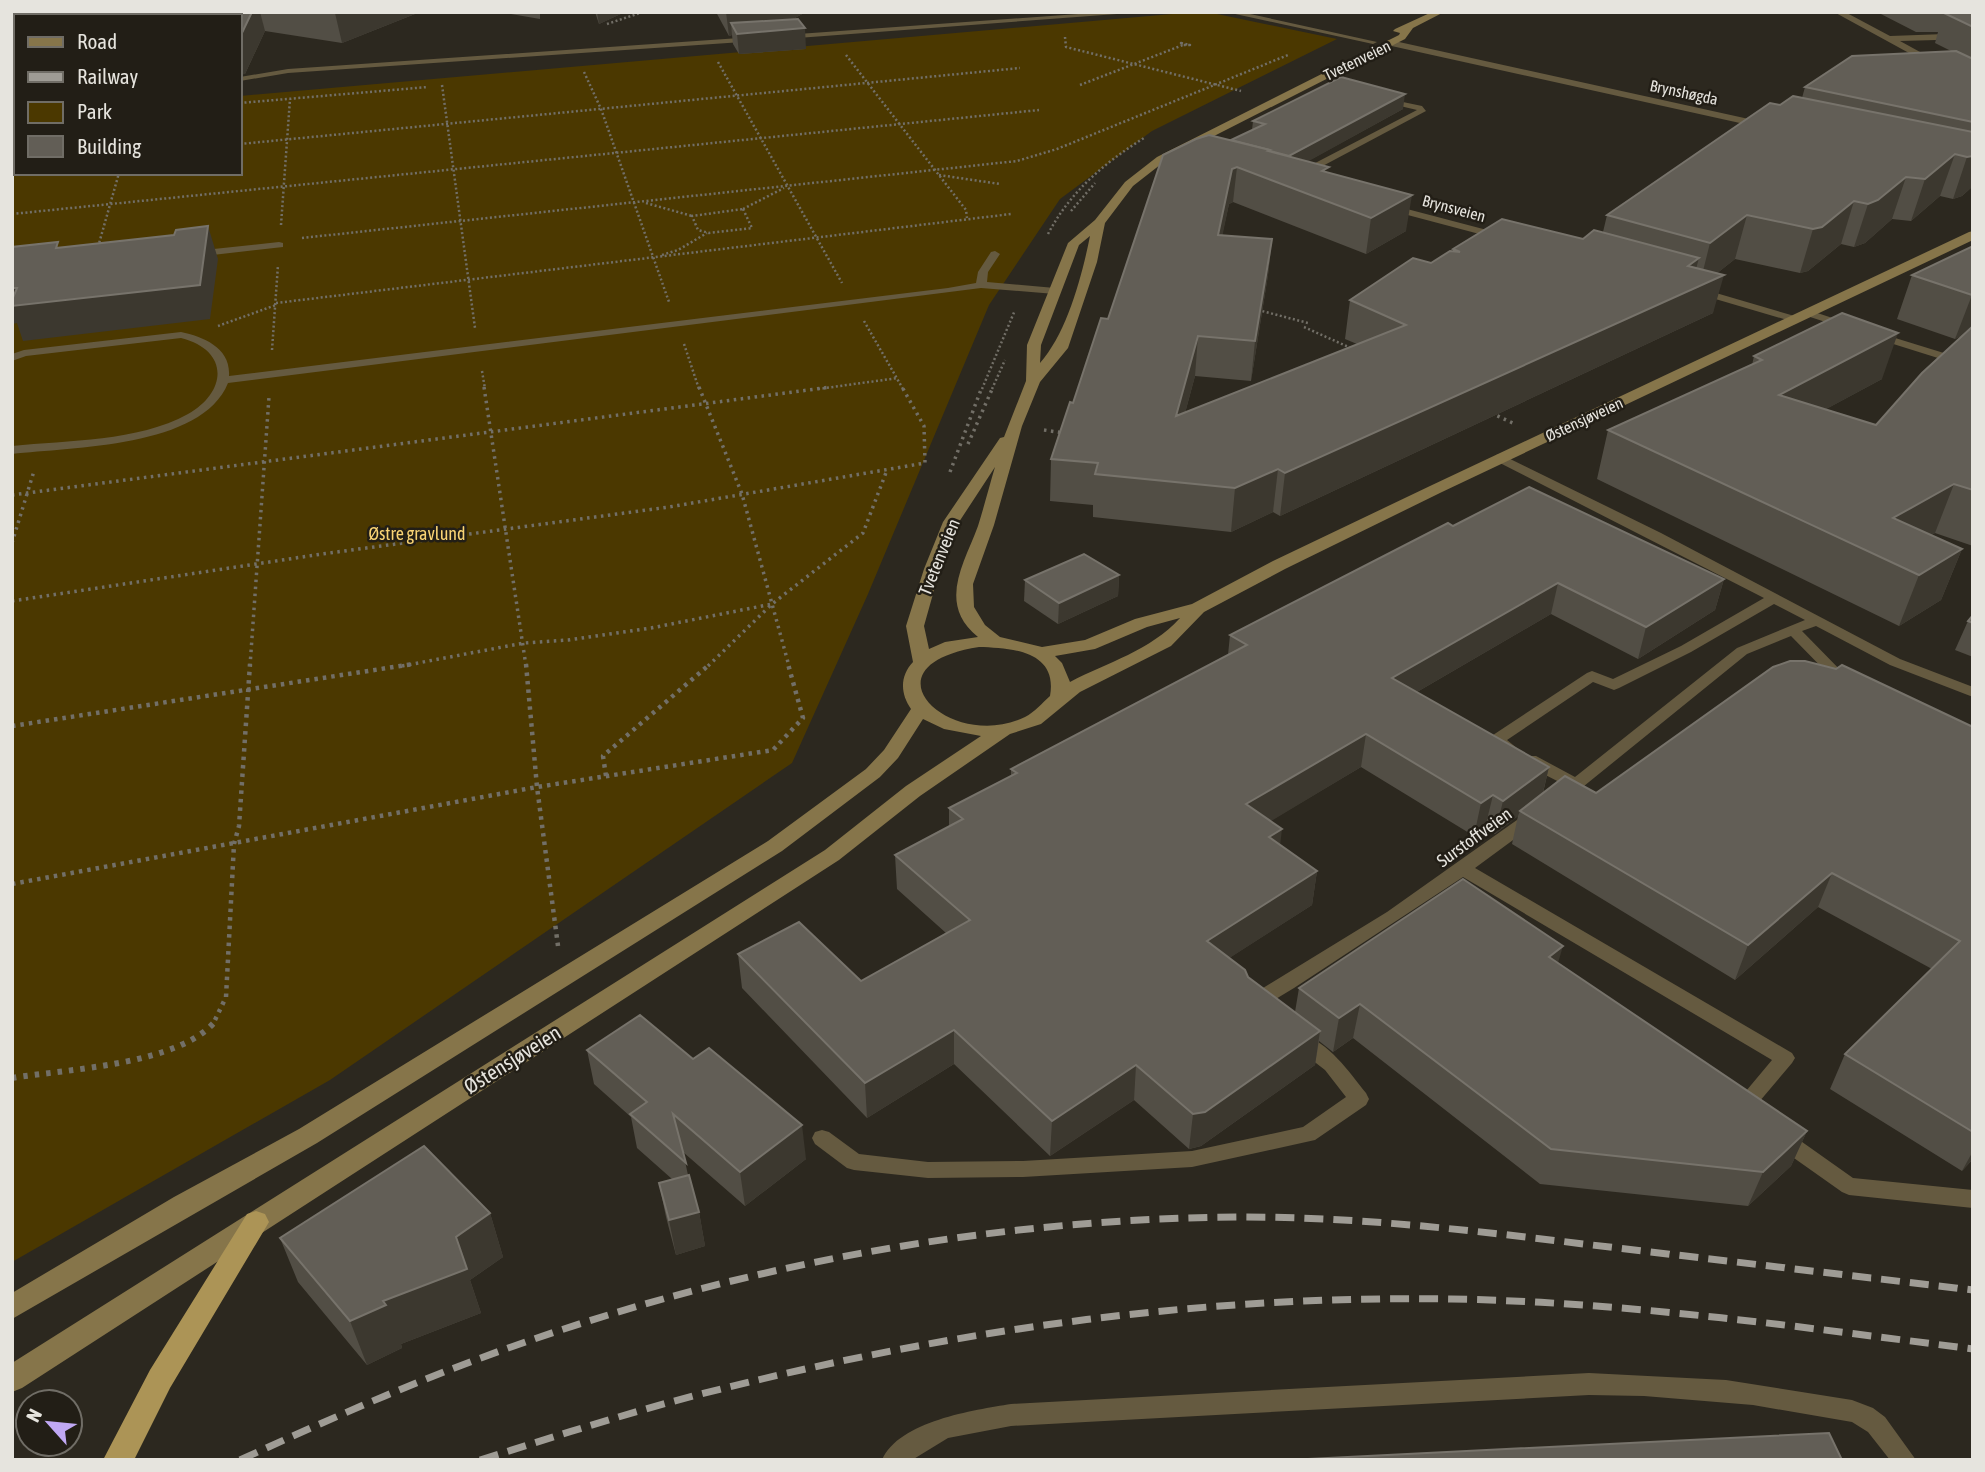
<svg xmlns="http://www.w3.org/2000/svg" width="1985" height="1472" font-family="'Asap Condensed',sans-serif">
<rect width="100%" height="100%" fill="#2c281f"/>
<polygon fill="#4b3800" points="1172,14 1217,14 1337,39 1152,131 1060,199 989,305 868,594 792,763 330,1080 12,1262 12,116 16,115 16,173 240,173 240,96"/>
<g fill="none" stroke-linecap="round" stroke-linejoin="round">
<g stroke="#726f67" stroke-width="2.5" stroke-dasharray="2 2.5" stroke-linecap="butt">
<polyline points="607,24 643,12"/>
<polyline points="1065,37 1066,47 1241,91"/>
<polygon points="1181,43 1190,45 1183,45"/>
<polyline points="846,55 966,210 967,218"/>
<polyline points="718,62 842,283"/>
<polyline points="584,72 601,109 669,302"/>
<polyline points="442,85 475,328"/>
<polyline points="1080,85 1183,45"/>
<polyline points="240,103 428,87"/>
<polyline points="240,144 1020,68"/>
<polyline points="12,165 16,165"/>
<polyline points="939,175 1000,184"/>
<polyline points="646,203 692,216"/>
<polygon points="743,209 752,228 709,233 698,230 692,216"/>
<polyline points="743,209 784,188"/>
<polyline points="1071,211 1095,183"/>
<polyline points="12,214 1039,110"/>
<polyline points="281,225 290,99"/>
<path d="M1048 234C1070 192 1104 163 1144 138"/>
<polyline points="302,238 1017,161 1057,149 1288,55"/>
<polyline points="98,247 119,173"/>
<polyline points="662,255 678,250 707,233"/>
<polyline points="276,303 1011,214"/>
<polyline points="1258,310 1308,323"/>
<polyline points="864,321 903,389"/>
<polyline points="218,326 276,305"/>
<polyline points="1304,327 1353,349"/>
<polyline points="684,344 699,389"/>
<polyline points="272,350 278,265"/>
<polyline points="482,371 485,389"/>
<polyline points="818,389 898,378"/>
<polyline points="982,389 1015,310"/>
<polyline points="992,389 1005,360"/>
</g>
<g stroke="#726f67" stroke-width="3.5" stroke-dasharray="2.5 4.5" stroke-linecap="butt">
<polyline points="484,387 526,666"/>
<polyline points="699,387 742,494 789,666"/>
<polyline points="1491,413 1515,424"/>
<polyline points="1044,430 1064,433"/>
<polyline points="968,444 993,387"/>
<polyline points="950,472 982,387"/>
<polyline points="12,495 831,387"/>
<polyline points="12,543 34,471"/>
<polyline points="12,601 322,554 669,507 925,463 924,426 902,387"/>
<polyline points="250,666 269,397"/>
<polyline points="402,666 524,643 568,640 651,628 772,604"/>
<polyline points="708,666 772,604 863,533 887,470"/>
</g>
<g stroke="#726f67" stroke-width="4.5" stroke-dasharray="3.5 5" stroke-linecap="butt">
<polyline points="526,664 537,787 558,946"/>
<polyline points="12,726 413,664"/>
<polyline points="606,776 603,756 710,664"/>
<polyline points="12,884 537,787 773,750 803,718 788,664"/>
<polyline points="215,1020 226,997 234,844 239,826 250,664"/>
</g>
<path stroke="#726f67" stroke-width="6" stroke-dasharray="4.5 7" stroke-linecap="butt" d="M12 1078C67 1069 182 1065 217 1019"/>
<g fill="#655a40" fill-rule="evenodd">
<polygon points="1106,12 1144,12 784,39 780,37 784,35"/>
<polygon points="1226,12 1241,12 1377,42 1373,44"/>
<polygon points="754,37 757,41 288,73 240,81 240,77 288,69"/>
<polygon points="1379,97 1422,106 1426,111 1302,177 1296,177 1296,173 1417,110 1379,101"/>
<polygon points="1388,204 1506,235 1507,237 1502,240 1385,209 1385,205"/>
<polygon points="279,242 283,243 283,247 195,257 190,254 195,251"/>
<path d="M995 251 1000 254 988 272 987 282 1055 288 1060 291 1055 294 981 288 228 383C202 448 72 447 12 454V446C69 440 137 442 188 414 228 391 229 350 181 338L26 356 12 361V354L24 350 181 332C204 337 231 348 229 376L948 288 976 283 978 272 991 252Z"/>
<polygon points="1699,288 1798,317 1799,319 1794,322 1695,293 1695,289"/>
<polygon points="1808,310 1851,324 1852,326 1847,329 1804,315 1804,311"/>
<polygon points="1871,333 1879,333 1973,362 1973,369 1871,337"/>
<path d="M1500 454 1661 533 1900 659 1973 687V697L1890 665 1816 626 1802 631 1849 679 1852 682 1849 685H1839L1791 636 1747 654 1568 799H1556L1554 795 1565 785 1524 764 1522 760 1524 756H1536L1575 777 1737 648 1805 620 1774 604 1691 652 1619 688 1614 690 1593 682 1507 740 1518 749 1516 752C1506 755 1494 748 1488 740L1490 737 1587 673 1592 671 1613 679 1681 646 1764 598 1496 461V455Z"/>
<polygon points="1530,814 1536,815 1538,819 1536,823 1475,868 1792,1053 1795,1058 1792,1063 1748,1115 1741,1117 1734,1115 1731,1109 1772,1060 1463,877 1294,988 1259,1009 1252,1011 1245,1009 1243,1004 1245,999 1387,912 1524,815"/>
<path d="M1301 1034C1329 1042 1349 1072 1366 1093L1369 1099 1366 1105 1315 1140 1192 1167 1023 1177 928 1178 854 1170 847 1168 815 1144 812 1138 815 1132 822 1130 829 1132 859 1154 928 1162 1023 1161 1192 1151 1303 1127 1346 1097 1325 1070 1294 1046 1291 1041 1294 1036Z"/>
<polygon points="1781,1130 1788,1132 1853,1178 1973,1190 1973,1208 1849,1195 1842,1192 1774,1144 1771,1138 1774,1132"/>
<path d="M1589 1373 1726 1380 1852 1400 1873 1408 1885 1417 1916 1460H1890L1868 1432 1852 1422 1753 1405 1644 1396 1589 1395 1011 1426 948 1438 912 1460H882C899 1421 974 1410 1011 1404Z"/>
</g>
<g fill="#655a40" fill-rule="evenodd">
<polygon points="1834,12 1845,12 1890,36 1973,33 1973,39 1900,41 1973,81 1973,88"/>
<polygon points="1390,40 1767,123 1772,126 1767,129 1387,45 1387,41"/>
</g>
<path fill="#86754a" fill-rule="evenodd" d="M1432 12H1444L1413 28 1405 39 1165 161 1133 186 1105 223 1097 262 1068 348 1040 382 1022 426 994 525 973 584 974 607 985 625 1000 637 1042 647 1085 640 1135 619 1192 604 1273 561 1430 486 1969 232 1973 231V240L1442 492 1285 569 1204 612 1171 646 1080 692 1041 724 1010 734 920 796 839 860 22 1388 12 1392V1363L825 850 906 786 981 736 944 729 923 719 898 758 880 777 782 851 317 1143 12 1319V1293L174 1197 299 1129 768 841 866 769 884 750 911 709C900 693 900 676 913 662L906 626 924 569 943 522 1000 438 1004 437 1026 381 1027 345 1068 243 1095 220 1125 182 1157 157 1399 35 1400 33 1393 31 1395 29ZM1090 236C1082 276 1067 333 1040 363L1041 345 1079 245ZM995 467C989 487 984 507 978 526 964 564 937 604 978 637L945 642 929 649 924 626 940 569 959 522ZM1180 618C1150 651 1108 662 1070 682L1062 663 1055 656 1095 649 1147 627ZM979 647C1012 648 1058 651 1050 696 1042 703 1035 712 1025 717 951 753 858 666 979 647Z"/>
<polygon fill="#ac9456" fill-rule="evenodd" points="256,1211 265,1214 269,1222 170,1388 134,1460 103,1460 150,1370 247,1214"/>
<g stroke="#9f9c95" stroke-width="7" stroke-dasharray="19 10" stroke-linecap="butt">
<path d="M240 1460C319 1424 397 1389 478 1359 723 1268 984 1218 1246 1217 1361 1217 1477 1231 1592 1245 1719 1260 1846 1275 1973 1290"/>
<path d="M480 1460C560 1435 639 1409 721 1389 960 1329 1204 1295 1451 1299 1626 1302 1800 1327 1973 1349"/>
</g>
</g>
<g fill="#524e45">
<polygon points="12,12 420,12 342,43 265,31 245,74 240,16 16,16 16,162 12,163"/>
<polygon points="500,12 540,12 540,19"/>
<polygon points="595,12 625,12 599,24"/>
<polygon points="716,12 806,12 793,19 806,49 739,54 733,44 732,35 729,36"/>
<polygon points="1877,12 1973,12 1973,186 1962,196 1953,199 1940,196 1911,221 1892,219 1865,243 1854,247 1841,244 1808,271 1800,273 1735,259 1716,274 1713,313 1280,516 1273,512 1231,532 1093,517 1093,505 1050,501 1051,459 1108,319 1231,140 1252,130 1253,121 1403,109 1308,161 1329,173 1406,231 1366,254 1233,202 1229,204 1222,235 1272,239 1268,275 1251,381 1195,376 1185,413 1357,344 1345,339 1350,300 1431,263 1453,251 1453,249 1583,239 1603,232 1607,215 1780,105 1802,98 1805,87 1951,51 1935,43 1938,32 1916,32"/>
<polygon points="1973,246 1973,546 1935,533 1931,535 1962,549 1941,600 1899,626 1597,479 1608,430 1752,365 1754,356 1882,379 1826,409 1876,425 1963,335 1955,339 1897,319 1912,275"/>
<polygon points="1453,526 1724,579 1715,610 1638,659 1551,614 1417,692 1549,767 1543,793 1596,793 1973,727 1973,1159 1962,1171 1830,1089 1845,1054 1932,969 1818,907 1735,980 1512,844 1518,816 1495,834 1485,828 1474,836 1361,767 1270,821 1280,845 1317,871 1312,905 1229,958 1248,977 1295,1012 1299,988 1558,963 1807,1131 1791,1166 1748,1206 1540,1184 1353,1038 1333,1052 1319,1041 1315,1065 1201,1146 1189,1149 1134,1100 1050,1156 954,1064 867,1118 742,988 738,954 861,981 946,933 897,889 895,855 949,827 949,808 1011,776 1011,769 1228,655 1230,635"/>
<polygon points="1119,575 1118,596 1058,624 1024,601 1025,580"/>
<polygon points="1973,615 1973,657 1955,650 1968,621"/>
<polygon points="587,1050 806,1159 745,1206 683,1152 688,1175 699,1212 705,1246 676,1255 666,1217 659,1183 672,1179 637,1148 631,1117 594,1084"/>
<polygon points="490,1213 503,1257 470,1280 481,1313 401,1344 402,1348 367,1365 298,1282 280,1238"/>
</g>
<g fill="#3c382f">
<polygon points="252,12 260,12 265,31 245,74 240,75 240,37"/>
<polygon points="338,12 420,12 342,43 335,13"/>
<polygon points="597,12 625,12 599,24"/>
<polygon points="726,12 806,12 793,19 805,28 806,49 739,54 737,34 731,23 732,35 729,36"/>
<polygon points="1405,94 1403,109 1280,177 1281,161"/>
<polygon points="16,127 16,162 12,163 12,128"/>
<polygon points="1955,154 1940,196 1911,221 1925,179"/>
<polygon points="1973,156 1973,186 1962,196 1953,199 1967,157"/>
<polygon points="1237,167 1233,202 1229,204 1215,272 1218,235 1232,169"/>
<polygon points="1906,177 1892,219 1865,243 1854,247 1868,204"/>
<polygon points="1412,195 1406,231 1366,254 1371,218"/>
<polygon points="1854,201 1841,244 1808,271 1800,273 1813,229"/>
<polygon points="1747,215 1735,259 1701,286 1724,275 1713,313 1280,516 1285,473 1688,266 1699,258 1690,291 1699,287 1710,243"/>
<polygon points="208,226 218,259 210,319 23,341 17,323 12,324 12,288"/>
<polygon points="1272,239 1268,275 1251,381 1255,341"/>
<polygon points="1972,295 1973,295 1973,330 1955,339"/>
<polygon points="1898,333 1882,379 1765,442 1779,395"/>
<polygon points="1198,336 1195,376 1173,458 1176,416"/>
<polygon points="1278,469 1273,512 1231,532 1235,488"/>
<polygon points="1954,484 1935,533 1888,560 1893,518"/>
<polygon points="1962,549 1941,600 1899,626 1919,575"/>
<polygon points="1119,575 1118,596 1058,624 1059,603"/>
<polygon points="1724,579 1715,610 1638,659 1646,627"/>
<polygon points="1558,583 1551,614 1386,710 1392,678"/>
<polygon points="1366,734 1361,767 1243,838 1246,804"/>
<polygon points="1549,767 1541,800 1520,811 1518,816 1495,834 1503,801"/>
<polygon points="1493,795 1485,828 1474,836 1481,803"/>
<polygon points="1282,829 1278,863 1269,837"/>
<polygon points="1317,871 1312,905 1203,975 1207,941"/>
<polygon points="1832,873 1818,907 1735,980 1748,945"/>
<polygon points="1563,946 1553,980 1549,957"/>
<polygon points="1360,1004 1353,1038 1333,1052 1339,1018"/>
<polygon points="954,1030 954,1064 867,1118 865,1083"/>
<polygon points="1320,1031 1315,1065 1201,1146 1189,1149 1193,1114"/>
<polygon points="1136,1065 1134,1100 1050,1156 1052,1121"/>
<polygon points="802,1125 806,1159 745,1206 740,1172"/>
<polygon points="1807,1131 1791,1166 1748,1206 1763,1172"/>
<polygon points="1973,1151 1973,1159 1962,1171"/>
<polygon points="699,1212 705,1246 676,1255 669,1220"/>
<polygon points="490,1213 503,1257 470,1280 481,1313 401,1344 402,1348 367,1365 350,1321 456,1237"/>
</g>
<g fill="#625e56" stroke="#77736b" stroke-width="2">
<polygon points="12,12 252,12 240,37 240,16 16,16 16,80 12,80"/>
<polygon points="1973,12 1973,27 1944,13"/>
<polygon points="798,19 805,28 737,34 731,23"/>
<polygon points="1956,51 1973,59 1973,122 1805,87 1852,56"/>
<polygon points="1341,77 1405,94 1289,156 1270,151 1270,150 1231,140 1265,124 1253,121"/>
<polygon points="16,86 16,127 12,128 12,95"/>
<polygon points="1793,96 1973,132 1973,156 1967,157 1955,154 1925,179 1906,177 1878,200 1868,204 1854,201 1822,227 1813,229 1747,215 1710,243 1607,215 1770,103 1780,105"/>
<polygon points="1209,135 1270,150 1268,151 1329,167 1322,171 1412,195 1371,218 1237,167 1232,169 1218,235 1272,239 1255,341 1198,336 1176,416 1406,325 1350,300 1413,258 1431,263 1450,251 1460,252 1453,249 1502,219 1583,239 1594,230 1699,258 1688,266 1724,275 1285,473 1278,469 1235,488 1095,474 1098,463 1051,459 1070,402 1073,403 1101,318 1108,319 1163,155 1196,139"/>
<polygon points="208,226 200,285 12,306 12,300 17,288 12,288 12,247 58,242 56,248 174,235 176,230"/>
<polygon points="1973,246 1973,295 1972,295 1912,275"/>
<polygon points="1842,313 1898,333 1779,395 1876,425 1922,373 1973,326 1973,490 1954,484 1893,518 1962,549 1919,575 1608,430 1762,360 1754,356"/>
<polygon points="1529,487 1724,579 1646,627 1558,583 1392,678 1549,767 1503,801 1493,795 1481,803 1366,734 1246,804 1282,829 1269,837 1317,871 1207,941 1245,970 1248,977 1320,1031 1205,1112 1193,1114 1136,1065 1052,1121 954,1030 865,1083 738,954 799,922 861,981 970,920 895,855 963,819 949,808 1017,773 1011,769 1247,645 1230,635 1448,523 1453,526"/>
<polygon points="1084,554 1119,575 1059,603 1025,580"/>
<polygon points="1973,615 1973,623 1968,621"/>
<polygon points="1790,661 1805,661 1836,669 1842,665 1973,727 1973,1132 1845,1054 1960,941 1832,873 1748,945 1520,811 1565,776 1596,793 1773,667"/>
<polygon points="1463,879 1563,946 1549,957 1807,1131 1763,1172 1551,1149 1360,1004 1339,1018 1299,988"/>
<polygon points="640,1015 693,1059 709,1048 802,1125 740,1172 673,1114 686,1163 630,1114 647,1102 587,1050"/>
<polygon points="424,1146 490,1213 456,1237 467,1269 383,1301 386,1305 350,1321 280,1238"/>
<polygon points="689,1175 699,1212 669,1220 659,1183"/>
<polygon points="1829,1433 1842,1460 1288,1460"/>
</g>
<g text-anchor="middle" dominant-baseline="central" stroke-width="5" stroke-linejoin="round" paint-order="stroke">
<g font-size="16" fill="#e6e4de" stroke="#221e16">
<text transform="translate(1357 60) rotate(-26)">Tvetenveien</text>
<text transform="translate(1684 92) rotate(12)">Brynshøgda</text>
<text transform="translate(1454 208) rotate(15)">Brynsveien</text>
<text transform="translate(1584 419) rotate(-25)">Østensjøveien</text>
</g>
<g font-size="18" fill="#fad474" stroke="#221e16">
<text x="417" y="533">Østre gravlund</text>
</g>
<g font-size="18" fill="#e6e4de" stroke="#221e16">
<text transform="translate(939 557) rotate(-68)">Tvetenveien</text>
<text transform="translate(1474 837) rotate(-36)">Surstoffveien</text>
</g>
<g font-size="21" fill="#e6e4de" stroke="#221e16">
<text transform="translate(512 1059) rotate(-32)">Østensjøveien</text>
</g>
</g>
<rect width="1985" height="1472" fill="none" stroke="#e6e4de" stroke-width="28"/>
<rect x="14" y="14" width="228" height="161" fill="#221e16" stroke="#706d66" stroke-width="2"/>
<rect x="28" y="37" width="35" height="10" fill="#86754a" stroke="#706d66" stroke-width="2"/>
<text x="77" y="49" font-size="21" fill="#e6e4de">Road</text>
<rect x="28" y="72" width="35" height="10" fill="#9f9c95" stroke="#706d66" stroke-width="2"/>
<text x="77" y="84" font-size="21" fill="#e6e4de">Railway</text>
<rect x="28" y="102" width="35" height="21" fill="#4b3800" stroke="#706d66" stroke-width="2"/>
<text x="77" y="119" font-size="21" fill="#e6e4de">Park</text>
<rect x="28" y="136" width="35" height="21" fill="#625e56" stroke="#706d66" stroke-width="2"/>
<text x="77" y="154" font-size="21" fill="#e6e4de">Building</text>
<g transform="translate(49 1423) rotate(297)"><circle r="33" fill="#221e16" stroke="#706d66" stroke-width="2"/>
<path d="M0-5L12 26L0 18L-12 26Z" fill="#c0a8f4"/>
<text y="-10" font-size="19" font-weight="bold" text-anchor="middle" fill="#e6e4de">N</text>
</g>
</svg>
